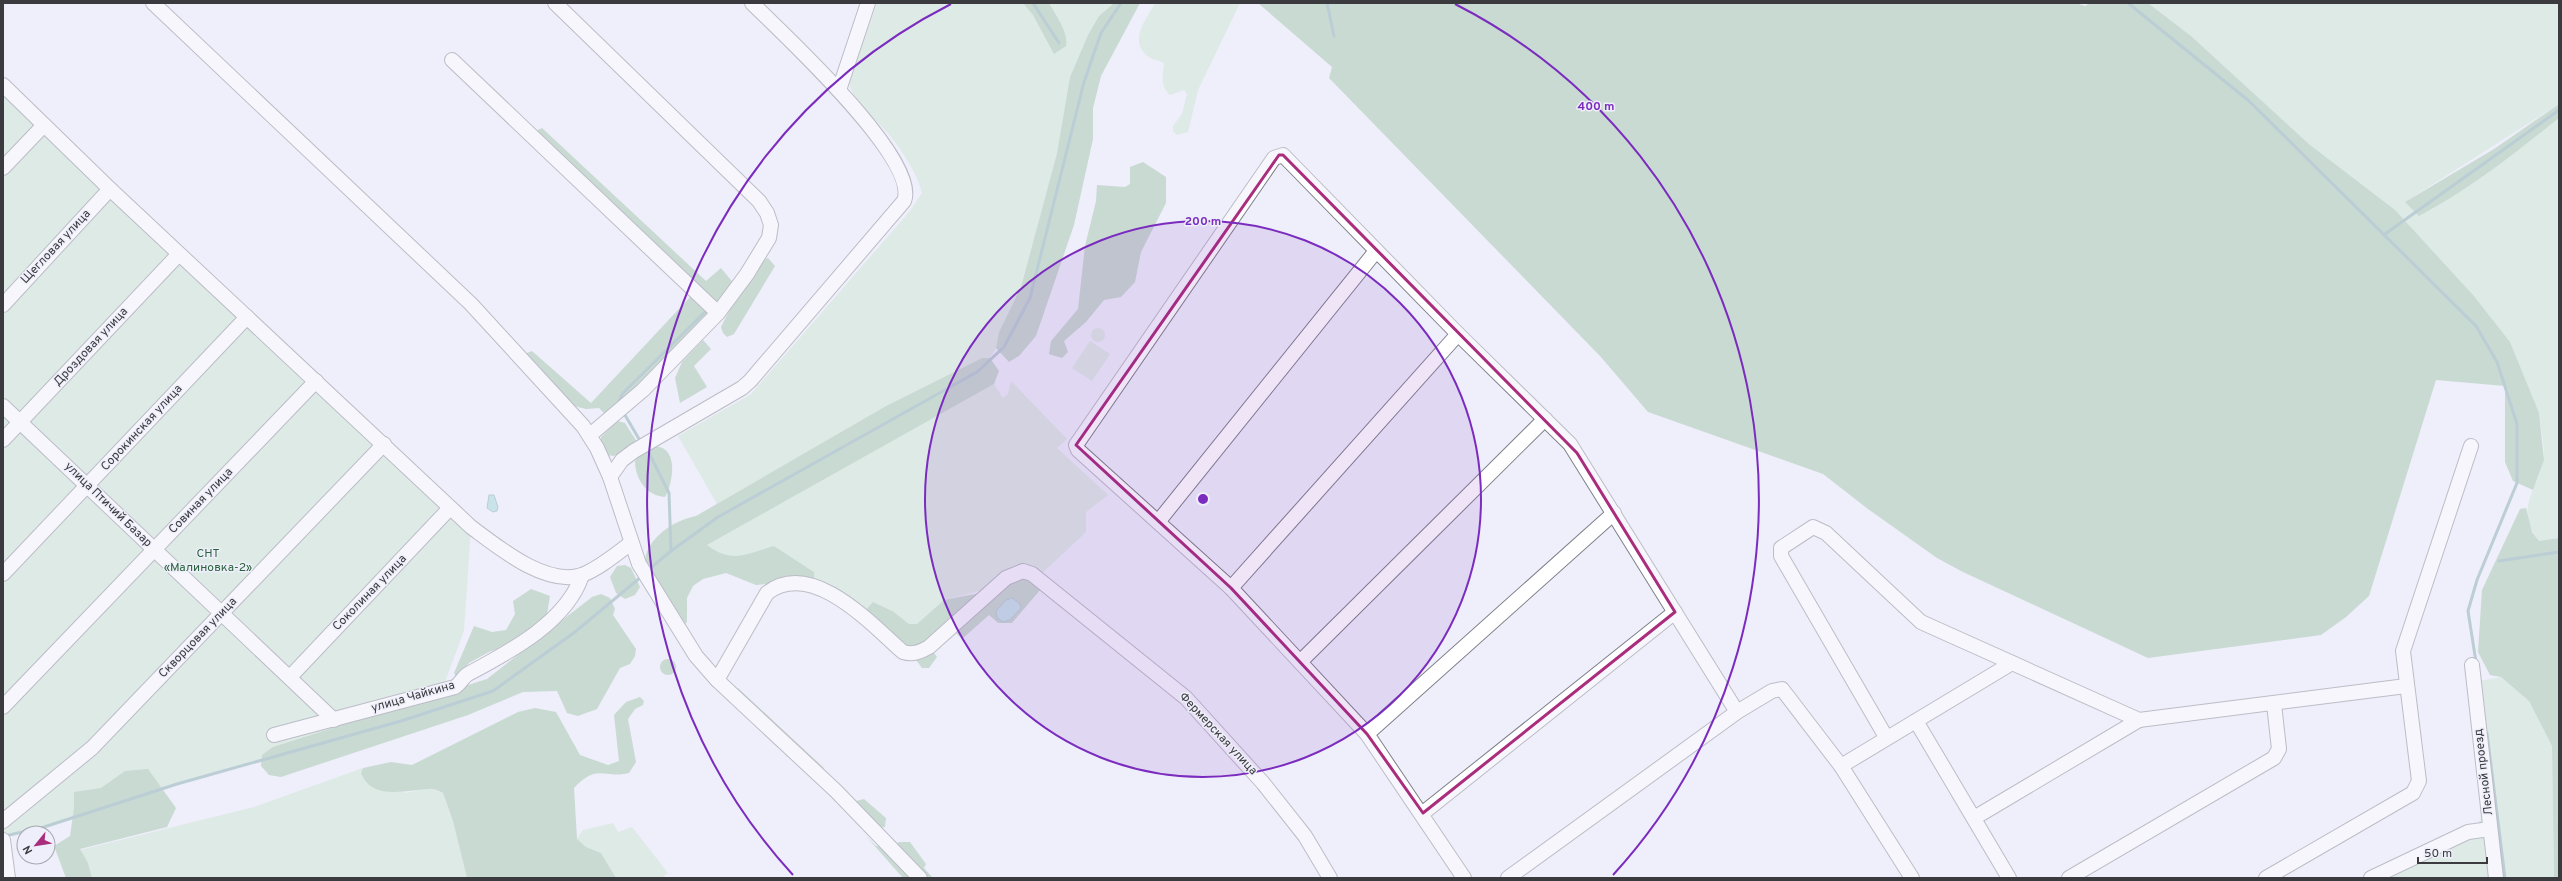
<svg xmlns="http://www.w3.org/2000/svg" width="2562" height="881" font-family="Overpass,sans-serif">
<rect width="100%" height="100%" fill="#eeeffa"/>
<g fill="#cae4cf">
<path d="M877 3H1114L1099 16 1088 35 1070 77 1057 153 1021 287 999 332 996 348 990 358H982L886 406 717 504 678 436 751 394 910 211 922 193C917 174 904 153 891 137 878 120 853 104 849 82Z"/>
<path d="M1155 3H1240L1198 90 1188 132 1177 135 1173 131V126L1182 114 1187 94 1184 90 1170 95C1160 86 1163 75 1164 63 1159 60 1150 59 1146 55 1129 38 1147 19 1155 3Z"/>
<path d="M2148 3H2559V104L2405 202 2559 117V538L2539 541C2514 509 2536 493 2543 461 2546 448 2540 427 2539 413L2310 145 2191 36Z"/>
<polygon points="3,85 471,527 464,631 434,711 177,784 44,827 3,836"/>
<circle cx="1098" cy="335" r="7"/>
<polygon points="1090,341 1110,354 1092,381 1072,368"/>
<path d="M1011 381 1067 439 1057 448 1108 495 1086 512V532L1039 576 944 600 917 624H909L894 612 865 611 814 579V572L774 546C743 555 736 564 707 545L994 384 1003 398 1008 394Z"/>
<polygon points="2501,677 2529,701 2552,746 2554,878 2371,878 2468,832 2489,811 2474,682"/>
<polygon points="363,768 361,773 405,793 430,788 443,793 453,821 467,878 92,878 88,863 80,850 254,807"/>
<polygon points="613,823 618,832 632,827 668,873 661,878 616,878 601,853 586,847 577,839 583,830"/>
</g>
<g fill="#9bc0a3">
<path d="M1023 3H1049C1055 14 1069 33 1066 46L1054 54 1033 15Z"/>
<polygon points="1114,3 1140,3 1101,76 1093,108 1093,139 1074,225 1036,336 1019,356 1009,362 996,348 999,332 1021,287 1057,153 1070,77 1088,35 1099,16"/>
<polygon points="1258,3 2076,3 2085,6 2090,3 2148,3 2191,36 2310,145 2395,210 2473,295 2510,342 2539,413 2544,460 2533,490 2513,481 2505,462 2505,386 2436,380 2369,596 2346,617 2321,635 2148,658 1963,572 1937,558 1868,509 1823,474 1648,412 1600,356 1329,78 1332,67"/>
<path d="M2559 104V118C2514 154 2470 189 2419 216L2405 202 2494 149Z"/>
<polygon points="542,128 706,281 721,268 735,285 665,363 606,415 599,408 586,409 574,406 527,358 527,353 532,351 591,403 691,296 582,192 536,131"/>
<polygon points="1143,162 1166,177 1166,203 1141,252 1135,282 1121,297 1104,300 1086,322 1064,341 1068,352 1062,358 1049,354 1051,341 1078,309 1085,246 1096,201 1097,185 1125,187 1130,184 1130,167"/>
<polygon points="768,258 775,266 734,334 727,337 723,333 721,327 731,307 763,260"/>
<polygon points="703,340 711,349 694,366 707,387 680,403 675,378 682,362"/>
<path d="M982 358H990L999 371 994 384 707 545C733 564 746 554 774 546L814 572V579L756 585 726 573 703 579 693 586 687 598V622L684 625 645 563C645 539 674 520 696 516L886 406Z"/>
<polygon points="617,421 625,423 637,442 614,456 606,455 601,444 601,437"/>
<path d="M656 446C679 449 673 483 665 497 646 496 635 478 635 461L641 454Z"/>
<polygon points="2526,508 2532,532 2539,541 2559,538 2559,878 2554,878 2554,874 2552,746 2529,701 2501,677 2490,675 2478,652 2482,590 2520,509"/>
<polygon points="625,565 631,568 640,587 635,595 625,599 616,593 610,577 617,566"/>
<polygon points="1022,577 1041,589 1012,623 998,623 989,615 962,639 949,626 928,644 937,657 929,668 922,668 908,649 865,611 873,602 894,612 909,624 917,624 944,600 980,593"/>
<polygon points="531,589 550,596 547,614 526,634 512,644 489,652 469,663 457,678 454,673 474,626 492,632 506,630 515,614 513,601"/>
<polygon points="601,594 610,598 615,609 613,615 636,649 635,656 630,664 620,668 597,709 578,716 567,713 557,691 523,692 468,715 281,777 269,775 261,766 262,755 273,747 487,679 592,597"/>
<circle cx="668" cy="667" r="8"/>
<polygon points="738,688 824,768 820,771 835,800 797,761 736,689"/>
<path d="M640 697 644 701 643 705 635 709 628 719 636 762 629 773C602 779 598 763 574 788L577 839 586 847 601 853 616 878H467L453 821 443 793C439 791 433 788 428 789 406 790 372 801 361 773L363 768 391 762 412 765 518 712 535 708 556 712 580 755 608 765 619 761 614 715 626 702Z"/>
<polygon points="148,769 176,808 167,827 80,849 88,863 92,878 66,878 54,846 70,836 74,808 74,792 101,788 125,771"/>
<polygon points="864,799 886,818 885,827 877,828 864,815 852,818 840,805"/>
<polygon points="865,835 876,846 893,847 899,842 910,842 926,864 924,868 933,878 903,878"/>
</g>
<g fill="#9cd4d7" stroke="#7fa6a9">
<polygon points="489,495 494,495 498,507 497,511 493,512 487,508"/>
<polygon points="1012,598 1020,604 1021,608 1010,620 1003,622 997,618 996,611 1006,600"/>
</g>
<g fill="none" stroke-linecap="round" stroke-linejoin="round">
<g stroke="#7fa6a9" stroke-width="3">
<polyline points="1033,3 1059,43"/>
<polyline points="1327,3 1334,36"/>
<polyline points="2128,3 2249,101 2476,326 2497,362 2517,424 2517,483 2477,580 2468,611 2476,662"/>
<polyline points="2385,234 2559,110"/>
<polyline points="619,401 623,393 706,311"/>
<polyline points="625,415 639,439"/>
<polyline points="647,449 669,493 671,551 648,570"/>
<polyline points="671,551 718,517 977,372 1004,347 1030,298 1084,82 1101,33 1121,3"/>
<polyline points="2499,561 2559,552"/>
<polyline points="2487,733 2505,878"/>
<polyline points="5,836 44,827 177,784 401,721 493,691 575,632 641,577"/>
</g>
<defs>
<g id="minor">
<polyline points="153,3 471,304 583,426 597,448 610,477 639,564 696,656 717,680 836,791 920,878"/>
<polyline points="555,3 759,201 767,213 771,225 769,238 747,274 718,313 643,390 590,435"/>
<polyline points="452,60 718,313"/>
<path d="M3 85 110 189 471 527C498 547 546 587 582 575 600 568 616 554 631 543"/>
<polyline points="839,90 868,3"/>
<polyline points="3,168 44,125"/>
<polyline points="3,305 110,189"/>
<polyline points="3,406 334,720"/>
<polyline points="3,440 179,254"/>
<path d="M610 477 622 460 634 451 742 388 750 381 904 201C921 160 782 33 752 3"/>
<polyline points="1158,522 1376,251"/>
<polyline points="3,574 247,317"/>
<polyline points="1231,588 1458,334"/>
<polyline points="1300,662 1545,419"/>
<polyline points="2472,665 2496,878"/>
<polyline points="290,677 450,508"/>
<path d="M717 680 767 593C812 558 872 625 903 652 913 655 920 652 929 647L1006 578 1023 571 1032 574 1186 698 1263 783 1305 836 1330 878"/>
<polyline points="3,707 316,381"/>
<polyline points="1737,712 1772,691 1782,689 1841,766 1912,878"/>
<polyline points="1916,721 2009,878"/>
<polyline points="1367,734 1614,513"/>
<path d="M274 735 455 687C460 684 463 677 468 674 509 652 567 622 582 575"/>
<polyline points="1886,737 1781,556 1781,548 1813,527 1826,533 1921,622 2139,720 2406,686"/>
<polyline points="1841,766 2012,663"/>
<polyline points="1423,813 1675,612"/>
<polyline points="1974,818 2139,720"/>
<polyline points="3,821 92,748 384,444"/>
<polyline points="3,840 8,878"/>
<polyline points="1464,878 1367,734 1231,588 1078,450 1076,445 1274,158 1283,155 1458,334 1570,444 1737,712 1508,878"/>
<polyline points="2069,878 2274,758 2279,749 2274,704"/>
<polyline points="2266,878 2413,793 2419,781 2403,651 2471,446"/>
<polyline points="2371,878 2468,832 2490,829"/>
</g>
</defs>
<use href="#minor" stroke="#7f808a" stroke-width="16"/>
<use href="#minor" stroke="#fff" stroke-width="14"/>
</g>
<path d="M0 0H2562V881H0ZM1279 155H1283L1577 453 1675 612 1423 813 1367 734 1231 588 1076 445Z" fill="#eeeffa" fill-opacity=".55" fill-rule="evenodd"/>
<path fill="none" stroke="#aa2c7d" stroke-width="3" stroke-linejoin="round" d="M1279 155H1283L1577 453 1675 612 1423 813 1367 734 1231 588 1076 445Z"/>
<circle cx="1203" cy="499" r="278" fill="#7b2cbf" fill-opacity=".12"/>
<g fill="none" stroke="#7b2cbf" stroke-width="2">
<circle cx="1203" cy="499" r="278"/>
<path d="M793 875A556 556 0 0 1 951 4M1455 4A556 556 0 0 1 1613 875"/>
</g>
<g text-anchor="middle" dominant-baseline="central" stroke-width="3" stroke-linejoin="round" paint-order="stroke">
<g font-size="12" fill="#3b3b3f" stroke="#eeeffa">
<text transform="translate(56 247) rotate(-47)">Щегловая улица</text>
<text transform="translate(91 347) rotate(-47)">Дроздовая улица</text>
<text transform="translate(142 428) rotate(-47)">Сорокинская улица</text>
<text transform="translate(201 501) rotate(-46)">Совиная улица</text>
<text transform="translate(108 505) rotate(44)">улица Птичий Базар</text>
<text transform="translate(370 593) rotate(-46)">Соколиная улица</text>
<text transform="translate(198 638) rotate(-46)">Скворцовая улица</text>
<text transform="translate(413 697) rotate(-16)">улица Чайкина</text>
<text transform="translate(1218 734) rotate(47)">Фермерская улица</text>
<text transform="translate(2484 772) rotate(-97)">Лесной проезд</text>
</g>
<g font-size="12" fill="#2a633c" stroke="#eeeffa">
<text x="208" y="554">СНТ<tspan x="208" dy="14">«Малиновка-2»</tspan></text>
</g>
</g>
<circle cx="1203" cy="499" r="6" fill="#7b2cbf" stroke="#eeeffa" stroke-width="2"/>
<g font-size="12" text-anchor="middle" font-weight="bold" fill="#7b2cbf" stroke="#eeeffa" stroke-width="3" stroke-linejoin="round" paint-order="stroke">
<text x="1596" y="110">400 m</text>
<text x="1203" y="225">200 m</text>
</g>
<rect width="2562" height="881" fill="none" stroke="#3b3b3f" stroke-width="8"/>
<g transform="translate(36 845) rotate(240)"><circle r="19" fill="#eeeffa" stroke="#a6a7af"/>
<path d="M0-3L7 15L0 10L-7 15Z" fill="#aa2c7d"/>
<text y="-6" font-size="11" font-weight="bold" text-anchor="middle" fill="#3b3b3f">N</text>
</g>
<path d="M2418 857v6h69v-6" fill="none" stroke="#3b3b3f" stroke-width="2"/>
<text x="2424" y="857" font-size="12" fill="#3b3b3f" stroke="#eeeffa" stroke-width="3" paint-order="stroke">50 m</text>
</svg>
